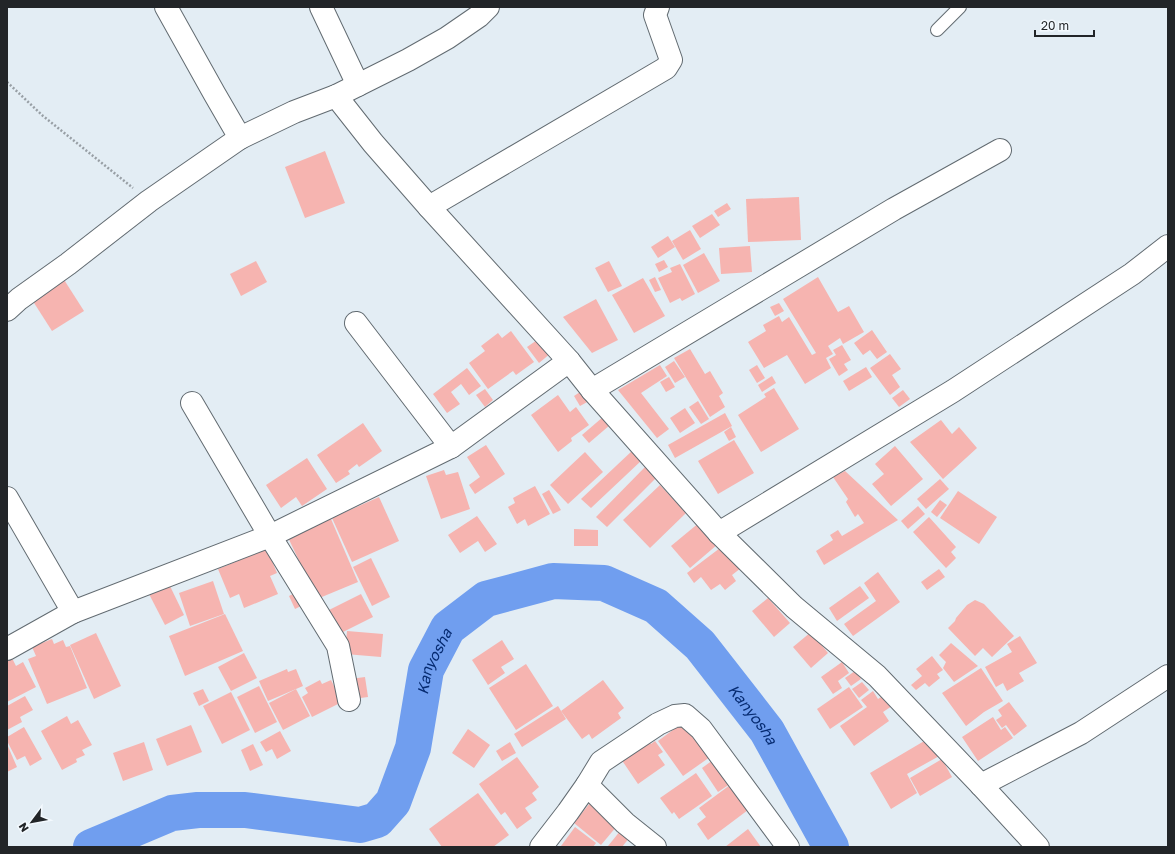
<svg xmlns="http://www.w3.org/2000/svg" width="1175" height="854" font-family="'Golos Text',sans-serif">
<rect width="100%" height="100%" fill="#e3edf4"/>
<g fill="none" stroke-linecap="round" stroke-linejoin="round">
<path stroke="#709eef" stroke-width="36" id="s1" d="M91 847 172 813 198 810H245L360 825 377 820 393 802 413 748 426 670 448 628 486 599 553 581 604 583 656 606 700 645 767 731 831 847"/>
</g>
<g fill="#f6b4b0">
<polygon points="325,151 345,203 305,218 285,167"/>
<polygon points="799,197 801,240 748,242 746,199"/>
<polygon points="727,203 731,209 718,217 714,211"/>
<polygon points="712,214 720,225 700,238 692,226"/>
<polygon points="690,230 701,249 683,260 672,241"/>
<polygon points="668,236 675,247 658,258 651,247"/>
<polygon points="750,246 752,272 721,274 719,248"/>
<polygon points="704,253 720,281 698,293 683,265"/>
<polygon points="664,260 668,267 659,272 655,264"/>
<polygon points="256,261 267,282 241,296 230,274"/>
<polygon points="609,261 622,286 608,292 595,268"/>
<polygon points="680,264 695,294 682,301 680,298 670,303 658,278 672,272 670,268"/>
<polygon points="61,275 84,311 52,331 29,295"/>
<polygon points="655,277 661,290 655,292 649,280"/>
<polygon points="818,277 838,312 849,306 864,332 843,344 840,338 828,346 833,354 826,358 831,368 805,384 787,355 764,368 748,342 766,331 763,325 779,316 782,322 789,317 812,355 816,353 783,299"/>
<polygon points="643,278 665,316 634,333 612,295"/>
<polygon points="596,299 618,340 592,353 563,317"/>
<polygon points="779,303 784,311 775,316 770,307"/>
<polygon points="872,330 887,352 877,359 870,350 863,355 854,343"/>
<polygon points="511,331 534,362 516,375 513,371 488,389 469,363 485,351 481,346 498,333 502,338"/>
<polygon points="540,338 551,353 539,363 527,347"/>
<polygon points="842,345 851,360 844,364 848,370 839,376 829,359 836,355 833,350"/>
<polygon points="690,349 705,374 710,371 723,393 719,396 725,407 710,417 674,358"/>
<polygon points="890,354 901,369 892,375 900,387 890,395 870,368"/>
<polygon points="674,361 685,377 675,383 665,367"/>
<polygon points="660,365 667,376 641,393 669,429 657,438 618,390"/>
<polygon points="757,365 765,378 757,383 749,370"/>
<polygon points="866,367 872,377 849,391 843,381"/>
<polygon points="467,368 481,386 469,395 461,384 451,392 460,404 447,413 433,394"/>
<polygon points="772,376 776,383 762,392 758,385"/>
<polygon points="669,377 675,387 666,392 660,382"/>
<polygon points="774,388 799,429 761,452 738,415 766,397 764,394"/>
<polygon points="485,389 493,400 485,407 476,395"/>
<polygon points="583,390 589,401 580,406 574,396"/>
<polygon points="903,390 910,399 899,407 892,398"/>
<polygon points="558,395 570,412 576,407 589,425 571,438 572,441 558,452 531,415"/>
<polygon points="698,401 709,419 701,424 689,407"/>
<polygon points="685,408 695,423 680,433 670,418"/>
<polygon points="725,413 732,426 675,458 668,445"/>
<polygon points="603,417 610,425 589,443 582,435"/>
<polygon points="941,420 952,434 959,427 977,448 943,479 910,442"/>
<polygon points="363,423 382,451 359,467 357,464 348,471 350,474 336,483 317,455"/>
<polygon points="731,427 736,437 729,441 724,432"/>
<polygon points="734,440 754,473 718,494 698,461"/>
<polygon points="486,445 505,474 475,494 469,485 480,477 467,457"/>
<polygon points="895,446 923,479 891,506 872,484 884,474 875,464"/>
<polygon points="633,450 642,460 591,508 581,499"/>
<polygon points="585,452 603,472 568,504 550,485"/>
<polygon points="307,458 327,489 302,506 296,497 281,508 266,485"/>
<polygon points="647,465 658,476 607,527 596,517"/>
<polygon points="444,470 446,475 458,472 470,509 441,519 426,476"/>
<polygon points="845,471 898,520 824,565 816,551 833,540 830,535 838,530 842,536 864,523 858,514 855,517 846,502 848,499 833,477"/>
<polygon points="940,479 949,489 926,509 917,499"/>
<polygon points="660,485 686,513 650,548 623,520"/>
<polygon points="535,486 550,514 528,526 525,519 517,524 508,507 515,503 513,498"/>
<polygon points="549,490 561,510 553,514 542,494"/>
<polygon points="958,491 997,517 979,544 940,518"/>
<polygon points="379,497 399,541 352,562 332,518"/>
<polygon points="940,500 947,505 937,517 931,512"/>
<polygon points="918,506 925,514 908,529 901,521"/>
<polygon points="328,512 358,582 317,599 285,531"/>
<polygon points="477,516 497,544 485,552 478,541 460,553 448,535"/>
<polygon points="929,517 956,547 951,552 956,558 946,568 913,532"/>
<polygon points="700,522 718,544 690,568 671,546"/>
<polygon points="574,529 598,530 598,546 574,546"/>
<polygon points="724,545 741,568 732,575 736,581 725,590 720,584 711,590 701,577 694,583 687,573"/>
<polygon points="267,549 277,573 270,576 278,594 244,608 239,594 230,598 218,569"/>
<polygon points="371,558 390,597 372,606 353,567"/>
<polygon points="939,569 945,577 927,590 921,582"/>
<polygon points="878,572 900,602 853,636 844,624 876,601 864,583"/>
<polygon points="213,581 224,614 190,626 179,593"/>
<polygon points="169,584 184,615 165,625 149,594"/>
<polygon points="860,586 869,598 837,621 829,608"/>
<polygon points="301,590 307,603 295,609 289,596"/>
<polygon points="361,594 373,617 339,634 327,611"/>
<polygon points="768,598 790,623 774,637 752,611"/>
<polygon points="975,600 984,604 1014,636 992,657 983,648 975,656 948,628 955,621 956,618 967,605"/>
<polygon points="225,614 243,651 185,676 169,636"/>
<polygon points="347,631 383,634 381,657 345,654"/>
<polygon points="811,632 828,653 811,668 793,647"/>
<polygon points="96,633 121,686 94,699 70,645"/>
<polygon points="1020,636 1037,663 1019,673 1024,681 1007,691 1003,683 996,687 985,667 1012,652 1007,644"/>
<polygon points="52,639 54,644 63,640 66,647 70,646 87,688 47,704 28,659 36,656 32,647"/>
<polygon points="502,640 514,659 501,667 505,673 488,685 472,660"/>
<polygon points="951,643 978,666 954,682 943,668 946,662 939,655"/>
<polygon points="9,652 16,666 23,662 36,687 7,702 7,653"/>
<polygon points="244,653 257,678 231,691 218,667"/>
<polygon points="932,656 943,670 937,674 940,678 929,687 925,683 916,690 911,685 922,676 916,669"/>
<polygon points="842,662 849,673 838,681 842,688 833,694 821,677"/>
<polygon points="526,664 553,706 516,730 489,688"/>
<polygon points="981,668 1003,701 984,712 966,726 942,693"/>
<polygon points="287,669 288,672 296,669 303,686 268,701 259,681"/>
<polygon points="855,671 861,679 851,686 845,678"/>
<polygon points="365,677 368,697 353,699 350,679"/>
<polygon points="320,680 322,684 331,680 342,702 312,717 302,697 308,693 305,688"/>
<polygon points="603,680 624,708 618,713 621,718 592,739 589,734 582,739 561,711"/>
<polygon points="862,682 869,690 859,698 852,689"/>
<polygon points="259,686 277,722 255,733 237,697"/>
<polygon points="849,687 863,707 830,729 817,709"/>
<polygon points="203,689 209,701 199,706 193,693"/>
<polygon points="296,689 310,716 283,730 269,703"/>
<polygon points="873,691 878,699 884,695 892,706 883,712 889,721 854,746 840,726 867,707 861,700"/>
<polygon points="231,692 250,730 222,744 203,706"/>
<polygon points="25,696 33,710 20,717 22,722 7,730 7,706"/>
<polygon points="1009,702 1027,726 1014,736 1006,725 1002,728 996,720 1002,716 998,710"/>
<polygon points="558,706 566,719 522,747 514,734"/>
<polygon points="67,716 71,724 78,720 92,745 82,750 85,755 76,759 77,762 62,770 41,731"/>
<polygon points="993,717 1001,730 1005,727 1013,738 978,761 962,737"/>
<polygon points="685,721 710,757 683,776 658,741"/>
<polygon points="191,725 202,752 167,766 156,739"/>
<polygon points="24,727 42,759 30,766 25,756 17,760 7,741 7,737"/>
<polygon points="468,729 490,745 474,768 452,753"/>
<polygon points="280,731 291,751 277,759 272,749 266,752 260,742"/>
<polygon points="646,737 651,744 655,741 663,752 658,755 665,765 638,784 619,756"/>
<polygon points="931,737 941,755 907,774 917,793 891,809 870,773"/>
<polygon points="144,742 153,770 123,781 113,753"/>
<polygon points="510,742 516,753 502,761 496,751"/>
<polygon points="7,744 17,767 7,772"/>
<polygon points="253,744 263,765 250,771 241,750"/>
<polygon points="517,757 539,787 532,793 537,800 525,808 532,818 517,829 505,812 501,815 479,784"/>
<polygon points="942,759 952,777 920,796 910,778"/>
<polygon points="713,760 730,784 718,792 702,768"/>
<polygon points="696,773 712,796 679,819 674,812 672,814 660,798"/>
<polygon points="730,785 748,810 708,840 697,824 706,817 699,808"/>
<polygon points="478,793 509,835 493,847 442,847 429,829"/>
<polygon points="594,798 622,820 601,845 574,823"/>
<polygon points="625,825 634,832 622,847 610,847 608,846"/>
<polygon points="575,827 596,843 593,847 561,846"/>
<polygon points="748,829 761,847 725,847"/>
</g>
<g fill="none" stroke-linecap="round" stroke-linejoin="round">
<defs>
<polyline id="service" points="937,30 960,7"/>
<g id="minor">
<polyline points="166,7 214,93 240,138"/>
<polyline points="321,7 358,85"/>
<polyline points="336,96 373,143 429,207 569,361 592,390 719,533 794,607 877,676 981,785 1038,847"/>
<polyline points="429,207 666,68 671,60 655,15 658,7"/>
<polyline points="7,310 19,299 68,264 149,201 240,138 294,112 336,96 408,60 447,38 479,16 488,7"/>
<polyline points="356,323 451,447"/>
<polyline points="592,390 894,209 1000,150"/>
<polyline points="192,403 270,536 338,646 349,700"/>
<polyline points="7,498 73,612"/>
<polyline points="719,533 953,391 1132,274 1168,246"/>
<polyline points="7,649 73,612 270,536 451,447 569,361"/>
<polyline points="587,785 601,762 658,724 675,716 685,715 701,729 788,847"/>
<polyline points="981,785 1081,733 1168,676"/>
<polyline points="541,847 568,812 587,785 625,823 655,847"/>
</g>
</defs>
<use href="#service" stroke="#626b71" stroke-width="14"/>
<use href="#minor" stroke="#626b71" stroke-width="24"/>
<polyline stroke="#989fa5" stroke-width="2.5" stroke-dasharray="2 2" stroke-linecap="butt" points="7,82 43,116 133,188"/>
<use href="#service" stroke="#fff" stroke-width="12"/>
<use href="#minor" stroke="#fff" stroke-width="22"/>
</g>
<g text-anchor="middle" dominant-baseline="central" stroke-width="3" stroke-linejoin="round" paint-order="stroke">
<g font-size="15" font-style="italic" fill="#062b71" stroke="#f3f9fe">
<text stroke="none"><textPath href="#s1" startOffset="466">Kanyosha</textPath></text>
<text stroke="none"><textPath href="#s1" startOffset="874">Kanyosha</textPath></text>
</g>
</g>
<rect width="1175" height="854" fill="none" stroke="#222528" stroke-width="16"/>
<g transform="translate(32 822) rotate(238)" stroke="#f3f9fe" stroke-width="3" paint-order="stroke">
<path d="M0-3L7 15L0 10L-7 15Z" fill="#222528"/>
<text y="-6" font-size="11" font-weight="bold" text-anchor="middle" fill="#222528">N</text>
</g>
<path d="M1035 30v6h59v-6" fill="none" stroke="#222528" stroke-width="2"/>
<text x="1041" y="30" font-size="12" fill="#222528" stroke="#f3f9fe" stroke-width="3" paint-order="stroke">20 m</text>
</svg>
